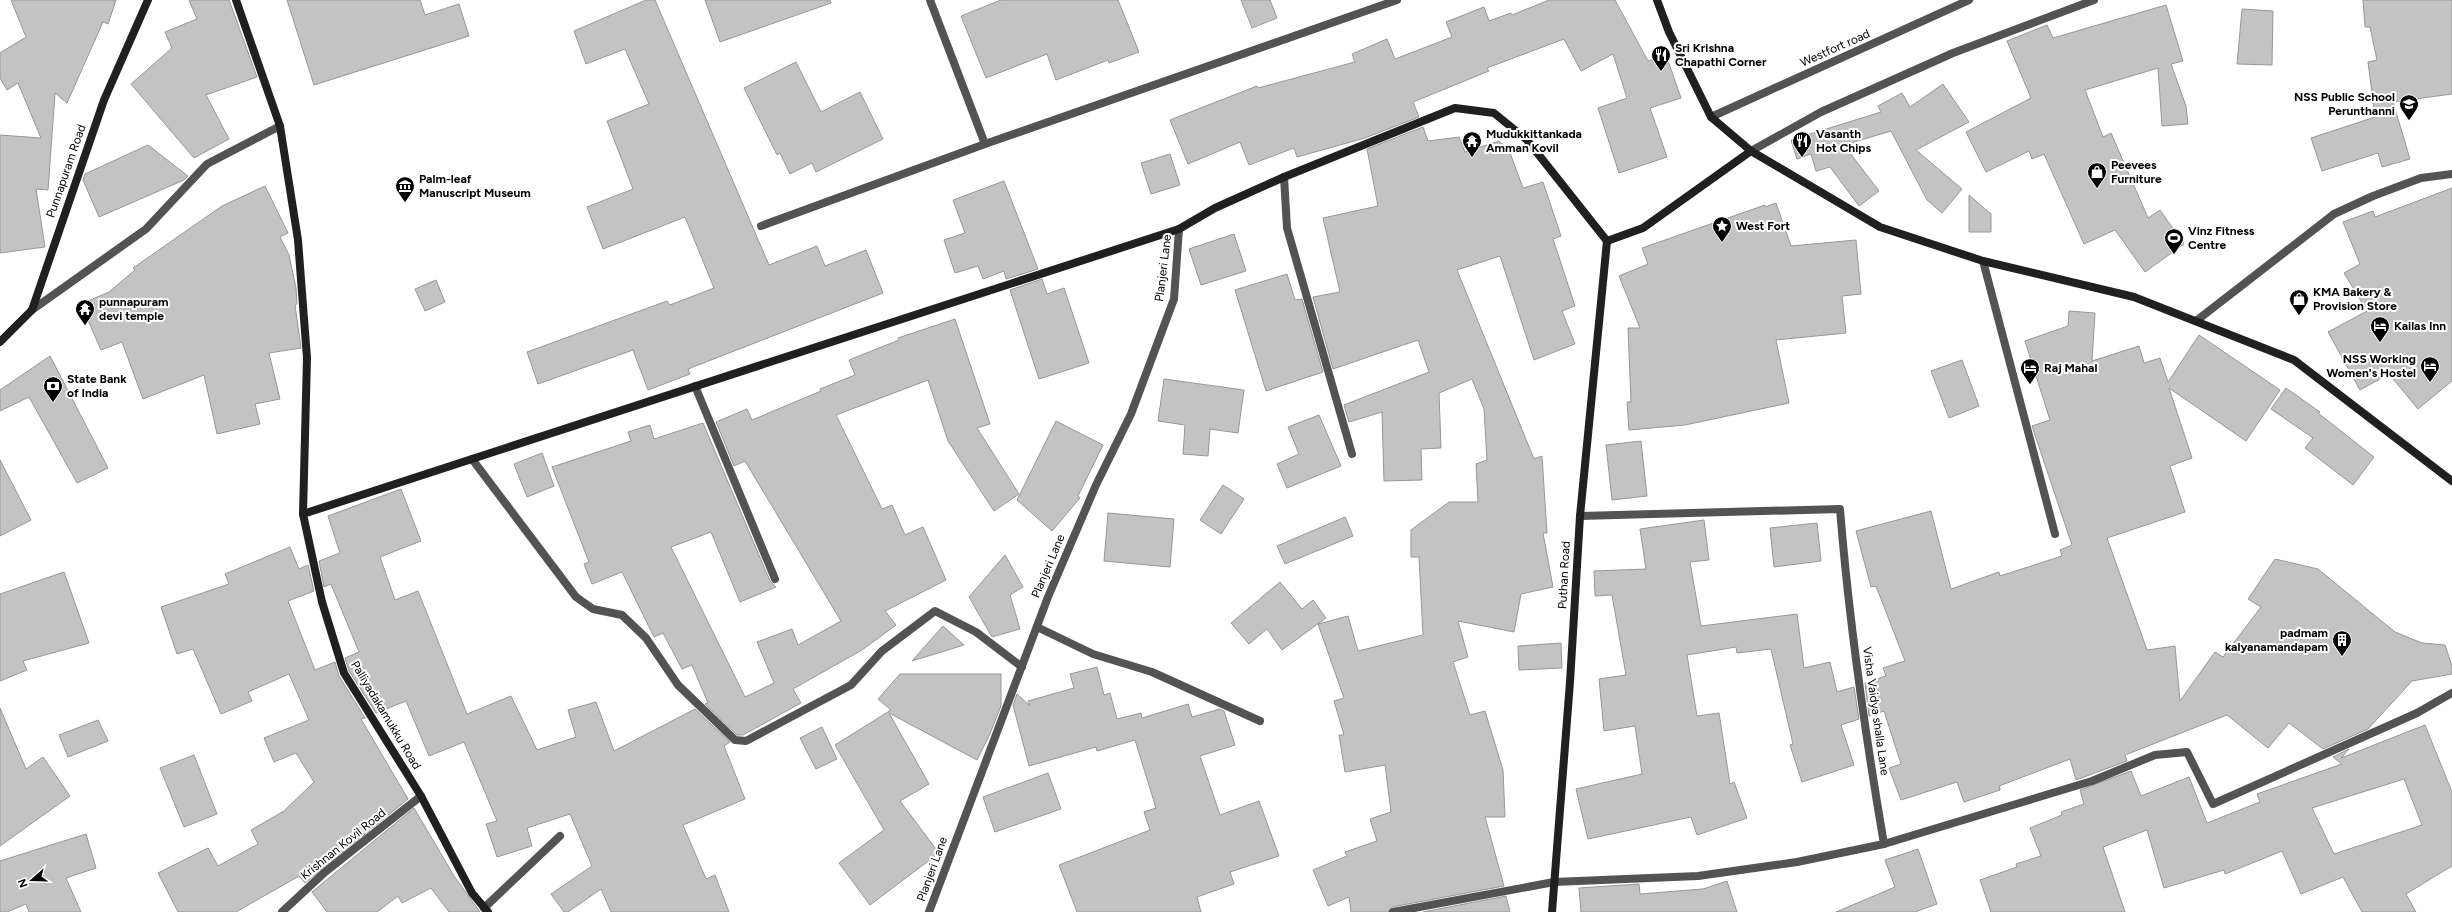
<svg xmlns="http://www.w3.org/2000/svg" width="2452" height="912" font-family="Figtree,sans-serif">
<rect width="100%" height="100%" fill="#fff"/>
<g fill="#c3c3c3" stroke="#979797" fill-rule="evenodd">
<polygon points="11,0 116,0 108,24 103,22 67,103 55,93 48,190 36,189 45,247 0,253 0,135 41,138 18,83 7,90 0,78 0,53 26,37"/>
<polygon points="189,0 229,0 257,77 206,95 229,139 194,158 131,84 172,48 165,32 197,19"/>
<polygon points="287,0 420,0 425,15 459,4 469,36 314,85"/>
<polygon points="646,0 655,0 769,265 817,246 825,266 866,250 883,293 688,369 690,374 648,390 633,350 538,384 527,352 667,301 670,305 714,288 685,217 603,249 587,207 633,189 607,121 649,104 625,49 586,64 574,31"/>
<polygon points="705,0 830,0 831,3 720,42"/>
<polygon points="1001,0 1118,0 1139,52 1109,63 1108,60 1056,80 1047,54 986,78 961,16"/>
<polygon points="1241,0 1270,0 1277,18 1252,28"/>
<polygon points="1549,0 1615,0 1648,61 1666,55 1681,98 1650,108 1667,157 1619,173 1598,108 1627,98 1613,54 1581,71 1564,39 1487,68 1489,71 1413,102 1419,117 1365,138 1297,157 1294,148 1249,165 1240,142 1188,164 1170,120 1257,86 1258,88 1355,62 1352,54 1387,39 1395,59 1452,37 1446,22 1484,7 1489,21 1511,13 1512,15"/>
<polygon points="2363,0 2452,0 2452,94 2393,102 2410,159 2382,167 2378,153 2322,171 2311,138 2375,117 2368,62 2377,60 2370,27 2365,27"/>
<polygon points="2166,5 2183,61 2171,64 2186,106 2188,124 2162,126 2158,68 2085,90 2103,137 2111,133 2148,218 2160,210 2184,244 2145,272 2115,230 2084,244 2044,154 2032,159 2029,151 1986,172 1966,132 2031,98 2007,41 2047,25 2053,38"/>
<polygon points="2242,9 2273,11 2272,65 2237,64"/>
<polygon points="796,62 821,112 860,92 883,139 816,172 812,163 790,174 780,153 777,155 744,88"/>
<polygon points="1943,84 1969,122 1916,150 1962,189 1942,213 1927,200 1891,131 1844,145 1879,191 1859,206 1830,167 1816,171 1811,154 1797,159 1791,140 1881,112 1878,106 1902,93 1910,107"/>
<polygon points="1423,127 1428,141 1459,137 1465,152 1499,141 1509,150 1523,188 1543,182 1561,236 1553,239 1575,306 1562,311 1575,344 1534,360 1500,256 1457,270 1534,459 1542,456 1547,533 1543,533 1553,587 1521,594 1514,632 1458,621 1468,657 1453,662 1470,715 1485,711 1503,770 1505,817 1485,817 1504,886 1392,907 1388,912 1351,912 1349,897 1328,906 1313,870 1347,856 1345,852 1377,841 1370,819 1391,812 1385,765 1345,772 1339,735 1344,735 1334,701 1344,698 1318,624 1348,616 1358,651 1423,635 1419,557 1411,557 1411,530 1449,502 1478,502 1476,464 1487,460 1484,409 1472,379 1439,393 1441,448 1421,449 1422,480 1384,481 1382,412 1349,422 1344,405 1429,372 1418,340 1333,369 1313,297 1340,292 1323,218 1378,206 1367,149"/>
<polygon points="148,145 188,176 184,180 99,217 83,180 85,174"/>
<polygon points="1170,154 1180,185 1151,194 1141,163"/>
<polygon points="1004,181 1038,269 1006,279 1004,271 983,279 978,266 955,273 944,240 965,233 953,200"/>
<polygon points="265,186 288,233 280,237 289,255 296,288 297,304 295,305 301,348 269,353 280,399 255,404 260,424 217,434 204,375 143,399 122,342 101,350 81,304 109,292 135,270 133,268 222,206"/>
<polygon points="2452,188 2452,381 2418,409 2389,374 2360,390 2328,332 2367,311 2344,273 2360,264 2343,222 2373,211 2375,217"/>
<polygon points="1969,195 1991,214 1991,232 1969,232"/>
<polygon points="1776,203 1791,246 1856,240 1861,294 1842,296 1846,333 1776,340 1789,403 1685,425 1629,430 1627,402 1631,402 1628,328 1640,328 1619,276 1648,264 1642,248 1765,205 1765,207"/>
<polygon points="1234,234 1246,271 1201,285 1189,249"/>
<polygon points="1287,274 1295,300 1302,299 1323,372 1266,391 1235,290"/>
<polygon points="1042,279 1047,294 1064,288 1089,363 1039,379 1010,290"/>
<polygon points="436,280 445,302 425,311 415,289"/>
<polygon points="2069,311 2095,313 2092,361 2139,346 2144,363 2160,358 2168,382 2199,335 2280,390 2246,441 2169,388 2192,458 2170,466 2185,512 2107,538 2147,650 2175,646 2180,701 2215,652 2223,657 2261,607 2248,599 2275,559 2318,569 2395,632 2422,643 2445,645 2452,666 2452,674 2412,681 2368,729 2323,749 2289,723 2268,748 2227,715 2125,755 2127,761 2076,780 2070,759 1999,786 2000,790 1964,802 1957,782 1901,800 1889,768 1901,764 1884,711 1869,716 1865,683 1886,676 1883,668 1905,661 1876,586 1871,587 1856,531 1931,511 1951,589 1999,572 2000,576 2062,556 2060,550 2072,545 2032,426 2050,420 2025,341 2068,326"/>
<polygon points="955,319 990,424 977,428 1019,494 994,511 948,441 928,380 836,415 882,509 892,505 905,535 923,527 946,580 885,611 896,625 862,650 793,689 801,703 743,735 737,735 705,704 708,703 692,665 682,669 663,633 654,637 622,572 592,584 584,564 589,562 552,467 631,441 628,432 650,425 654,439 703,423 770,581 776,587 740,602 711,532 671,547 745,697 774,683 757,642 792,629 798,645 841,621 745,461 734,466 716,422 747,409 752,420 821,391 820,389 855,375 849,360 899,340 898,338"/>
<polygon points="50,356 108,468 77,483 29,397 0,411 0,390"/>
<polygon points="1962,360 1979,406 1949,418 1931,371"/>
<polygon points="1164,379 1244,390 1238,433 1210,429 1208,456 1183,454 1185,425 1158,421"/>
<polygon points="2286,388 2320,412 2318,413 2374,457 2353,485 2305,448 2313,438 2271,409"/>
<polygon points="1319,415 1341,466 1287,488 1277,464 1299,454 1288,427"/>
<polygon points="1056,421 1103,445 1078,496 1080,498 1052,531 1017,500"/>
<polygon points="1641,441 1647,496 1612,500 1606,445"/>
<polygon points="542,453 554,486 527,497 514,464"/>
<polygon points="0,460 31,520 0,536"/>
<polygon points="1223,485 1244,499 1221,534 1200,520"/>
<polygon points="401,489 421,541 380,557 395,600 418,591 467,714 511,696 537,750 576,737 568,710 596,702 614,751 695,709 730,742 724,746 745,799 683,825 706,879 715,875 729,912 611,912 601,889 568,912 564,912 551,894 592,866 570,814 527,828 532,846 497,857 486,824 497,821 464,742 429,756 406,701 376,713 349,671 345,658 359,652 331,584 324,587 319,561 340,553 328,516"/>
<polygon points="1108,513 1174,519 1170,567 1104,561"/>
<polygon points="1345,517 1353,536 1285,564 1277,546"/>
<polygon points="1704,520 1709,560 1690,562 1701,626 1797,614 1804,668 1830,662 1837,692 1854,687 1859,719 1841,725 1854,765 1802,782 1790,745 1793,744 1771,649 1737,653 1736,647 1687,655 1697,716 1719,713 1730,784 1734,782 1747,818 1697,835 1691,817 1588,839 1576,789 1642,774 1635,726 1604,731 1599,679 1626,675 1612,595 1595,596 1594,571 1646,569 1640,529"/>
<polygon points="1817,523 1821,561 1774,567 1770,528"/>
<polygon points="290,547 299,569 308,565 314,591 288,601 315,670 335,662 339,676 365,718 361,719 408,799 305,883 299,876 236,912 178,912 158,873 208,848 218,866 258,844 251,830 284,811 314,782 296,753 274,762 264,738 309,720 289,674 248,692 252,701 221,714 193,649 177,654 161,607 229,584 225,574"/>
<polygon points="1005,555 1023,587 1010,595 1020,629 992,637 969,597"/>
<polygon points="64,572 89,643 23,661 27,670 0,681 0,594"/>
<polygon points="1280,582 1302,609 1313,600 1326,618 1282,650 1267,629 1249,644 1231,623"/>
<polygon points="943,626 964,645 912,661"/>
<polygon points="1561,643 1562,668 1519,670 1518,646"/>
<polygon points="1097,667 1104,695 1110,693 1117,719 1141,713 1142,718 1188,704 1192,717 1220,709 1224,711 1235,745 1200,756 1220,815 1259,801 1279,856 1230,872 1234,884 1197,897 1201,912 1077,912 1059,865 1150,830 1144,812 1156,808 1135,740 1097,751 1096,747 1029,766 1013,705 1017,694 1030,706 1028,701 1074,688 1070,674"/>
<polygon points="900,674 1001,674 1001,706 989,736 977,760 889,713 929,784 900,801 939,853 870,905 839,863 884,830 835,745 891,710 878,699"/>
<polygon points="0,708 26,769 43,757 70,796 0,846"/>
<polygon points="98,720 108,741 68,757 59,735"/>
<path d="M2425 725 2452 792V866L2406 894 2416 912H2362L2343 877 2301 894 2282 851 2225 874 2224 870 2164 888 2147 830 2103 847 2125 912H1991L1980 880 2017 867 2016 864 2041 856 2030 828 2062 815 2061 812 2084 804 2080 790 2131 771 2141 796 2189 777 2207 823 2260 802 2257 794 2342 764 2333 757 2349 749 2341 758ZM2404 779 2422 825 2334 854 2312 808Z"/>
<polygon points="822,727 837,759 816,769 800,738"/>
<polygon points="194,755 217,814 184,827 160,768"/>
<polygon points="1048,773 1061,809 995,832 983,797"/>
<polygon points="414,808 454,876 480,912 449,912 431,888 402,903 398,896 377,912 327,912 312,892"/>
<polygon points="86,834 96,868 66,878 81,912 29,912 26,904 7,912 0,912 0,861"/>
<polygon points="1918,849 1937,904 1915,912 1836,912 1895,887 1885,860"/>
<polygon points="1727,881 1737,912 1581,912 1579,888 1639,884 1640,894 1703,889"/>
<polygon points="1506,896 1510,912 1423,912"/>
</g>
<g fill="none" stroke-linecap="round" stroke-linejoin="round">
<g stroke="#535353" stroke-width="8">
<polyline points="930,0 985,144 1397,0"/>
<polyline points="1711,117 1969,0"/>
<polyline points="1751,151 1821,112 1953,53 2094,0"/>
<polyline points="1284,177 1287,228 1352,454"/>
<polyline points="761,226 985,144"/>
<polyline points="1983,261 2055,534"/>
<polyline points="32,310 146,229 207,164 280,126"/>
<polyline points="2196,321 2334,214 2373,196 2421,178 2452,174"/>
<polyline points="695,386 775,579"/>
<polyline points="472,459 576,597 593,609 622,615 646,638 678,685 735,740 746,741 851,685 882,651 935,611 976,632 1022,667"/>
<polyline points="1037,627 1093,654 1152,672 1260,721"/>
<polyline points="1884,844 2092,781 2155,755 2187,752 2213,804 2417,713 2452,693"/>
<polyline points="484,908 560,836"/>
<polyline points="282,912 325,872 421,796"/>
<polyline points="929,912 1048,597 1096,485 1131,414 1174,299 1179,229"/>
<path d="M1393 912 1554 882 1698 876 1797 862 1884 844C1865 733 1849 622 1840 509L1580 516"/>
</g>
<g stroke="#202020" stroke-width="8">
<polyline points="236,0 280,126 298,240 307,358 303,514 322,602 344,673 421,796 472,893 488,912"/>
<polyline points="1657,0 1669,32 1711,117 1751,151 1880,227 1983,261 2134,297 2294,360 2452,481"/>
<polyline points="0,342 32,310 104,100 148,0"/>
<polyline points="303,514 1179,229 1215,208 1284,177 1455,108 1494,113 1527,140 1607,241 1643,228 1751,151"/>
<polyline points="1552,912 1570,682 1580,516 1607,241"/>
</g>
</g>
<defs>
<symbol id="restaurant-pin" viewBox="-11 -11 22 30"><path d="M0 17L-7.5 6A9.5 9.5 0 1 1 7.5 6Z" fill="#000" stroke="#fff"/><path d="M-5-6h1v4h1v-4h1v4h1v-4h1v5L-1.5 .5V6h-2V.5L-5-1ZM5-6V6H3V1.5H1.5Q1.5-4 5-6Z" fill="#fff"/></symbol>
<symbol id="school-pin" viewBox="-11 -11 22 30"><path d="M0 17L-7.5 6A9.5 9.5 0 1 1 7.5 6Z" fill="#000" stroke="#fff"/><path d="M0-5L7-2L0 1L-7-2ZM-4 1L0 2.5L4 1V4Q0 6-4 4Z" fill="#fff"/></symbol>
<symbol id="temple-pin" viewBox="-11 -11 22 30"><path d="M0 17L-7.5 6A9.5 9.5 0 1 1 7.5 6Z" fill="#000" stroke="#fff"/><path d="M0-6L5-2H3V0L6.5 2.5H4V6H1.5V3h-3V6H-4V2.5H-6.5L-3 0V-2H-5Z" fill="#fff"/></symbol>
<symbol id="shop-pin" viewBox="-11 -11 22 30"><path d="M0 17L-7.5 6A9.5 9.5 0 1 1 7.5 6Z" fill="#000" stroke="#fff"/><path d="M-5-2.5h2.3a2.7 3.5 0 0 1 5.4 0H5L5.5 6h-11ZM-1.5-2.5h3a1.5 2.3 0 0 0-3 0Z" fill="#fff"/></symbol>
<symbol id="museum-pin" viewBox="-11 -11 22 30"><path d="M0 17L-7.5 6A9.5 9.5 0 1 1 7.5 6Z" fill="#000" stroke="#fff"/><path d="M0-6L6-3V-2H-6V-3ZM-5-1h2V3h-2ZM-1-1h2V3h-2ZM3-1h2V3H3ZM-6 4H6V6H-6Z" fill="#fff"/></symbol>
<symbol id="sight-pin" viewBox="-11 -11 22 30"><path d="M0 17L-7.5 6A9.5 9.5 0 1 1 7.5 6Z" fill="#000" stroke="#fff"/><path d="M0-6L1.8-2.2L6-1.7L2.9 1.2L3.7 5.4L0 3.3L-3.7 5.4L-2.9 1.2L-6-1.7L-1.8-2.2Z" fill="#fff"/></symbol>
<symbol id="stadium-pin" viewBox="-11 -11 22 30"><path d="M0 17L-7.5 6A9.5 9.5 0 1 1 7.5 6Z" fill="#000" stroke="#fff"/><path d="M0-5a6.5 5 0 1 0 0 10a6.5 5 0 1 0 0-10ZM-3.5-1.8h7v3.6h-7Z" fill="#fff"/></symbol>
<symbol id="hotel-pin" viewBox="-11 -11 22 30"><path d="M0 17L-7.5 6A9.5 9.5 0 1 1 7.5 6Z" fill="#000" stroke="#fff"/><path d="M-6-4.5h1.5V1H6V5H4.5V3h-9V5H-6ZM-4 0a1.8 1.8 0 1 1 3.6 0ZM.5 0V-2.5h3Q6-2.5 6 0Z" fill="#fff"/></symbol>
<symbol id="bank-pin" viewBox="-11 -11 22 30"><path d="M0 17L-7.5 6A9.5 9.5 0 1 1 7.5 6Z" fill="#000" stroke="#fff"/><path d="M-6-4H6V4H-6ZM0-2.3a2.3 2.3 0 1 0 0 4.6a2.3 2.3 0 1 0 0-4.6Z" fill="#fff"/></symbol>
<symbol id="building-pin" viewBox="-11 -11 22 30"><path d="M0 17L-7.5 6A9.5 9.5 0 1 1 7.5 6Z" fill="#000" stroke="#fff"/><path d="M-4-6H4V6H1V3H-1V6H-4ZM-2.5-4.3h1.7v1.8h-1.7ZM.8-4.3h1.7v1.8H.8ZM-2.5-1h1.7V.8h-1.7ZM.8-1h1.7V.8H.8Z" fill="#fff"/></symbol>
</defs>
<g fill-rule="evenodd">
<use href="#restaurant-pin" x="1650" y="44" width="22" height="30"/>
<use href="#school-pin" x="2398" y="93" width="22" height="30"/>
<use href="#temple-pin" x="1461" y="130" width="22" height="30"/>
<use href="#restaurant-pin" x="1791" y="130" width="22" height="30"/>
<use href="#shop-pin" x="2086" y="161" width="22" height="30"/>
<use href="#museum-pin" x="394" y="175" width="22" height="30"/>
<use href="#sight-pin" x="1711" y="215" width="22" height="30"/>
<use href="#stadium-pin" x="2163" y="227" width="22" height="30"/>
<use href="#shop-pin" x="2288" y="288" width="22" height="30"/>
<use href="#temple-pin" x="74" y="298" width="22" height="30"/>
<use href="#hotel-pin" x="2369" y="315" width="22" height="30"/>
<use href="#hotel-pin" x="2419" y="355" width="22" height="30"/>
<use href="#hotel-pin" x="2019" y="357" width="22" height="30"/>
<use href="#bank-pin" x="42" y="375" width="22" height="30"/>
<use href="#building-pin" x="2331" y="629" width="22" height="30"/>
</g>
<g text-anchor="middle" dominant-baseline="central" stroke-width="4" stroke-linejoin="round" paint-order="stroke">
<g font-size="12" font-weight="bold" fill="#000" stroke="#fff" text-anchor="start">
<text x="1675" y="48">Sri Krishna<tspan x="1675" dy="14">Chapathi Corner</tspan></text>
<text x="2395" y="97" text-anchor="end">NSS Public School<tspan x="2395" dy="14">Perunthanni</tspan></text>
<text x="1486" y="134">Mudukkittankada<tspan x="1486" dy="14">Amman Kovil</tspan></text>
<text x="1816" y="134">Vasanth<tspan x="1816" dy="14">Hot Chips</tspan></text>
<text x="2111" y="165">Peevees<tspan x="2111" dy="14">Furniture</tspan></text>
<text x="419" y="179">Palm-leaf<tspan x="419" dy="14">Manuscript Museum</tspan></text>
<text x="1736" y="226">West Fort</text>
<text x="2188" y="231">Vinz Fitness<tspan x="2188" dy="14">Centre</tspan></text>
<text x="2313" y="292">KMA Bakery &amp;<tspan x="2313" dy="14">Provision Store</tspan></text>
<text x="99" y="302">punnapuram<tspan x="99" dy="14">devi temple</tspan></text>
<text x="2394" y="326">Kailas Inn</text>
<text x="2416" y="359" text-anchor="end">NSS Working<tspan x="2416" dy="14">Women's Hostel</tspan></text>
<text x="2044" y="368">Raj Mahal</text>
<text x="67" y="379">State Bank<tspan x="67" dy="14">of India</tspan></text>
<text x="2328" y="633" text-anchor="end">padmam<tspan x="2328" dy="14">kalyanamandapam</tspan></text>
</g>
<g font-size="12" fill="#000" stroke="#fff">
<text transform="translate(1835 48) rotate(-24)">Westfort road</text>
<text transform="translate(66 171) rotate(-71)">Punnapuram Road</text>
<text transform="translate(1163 268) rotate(-83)">Planjeri Lane</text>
<text transform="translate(1048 566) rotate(-67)">Planjeri Lane</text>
<text transform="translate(1564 575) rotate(-87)">Puthan Road</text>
<text transform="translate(1876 711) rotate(82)">Visha Vaidya shalla Lane</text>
<text transform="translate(386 715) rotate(59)">Palliyadakamukku Road</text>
<text transform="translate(343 844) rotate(-39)">Krishnan Kovil Road</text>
<text transform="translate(932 869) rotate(-70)">Planjeri Lane</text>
</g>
</g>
<g transform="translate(32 880) rotate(250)" stroke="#ffffff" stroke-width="3" paint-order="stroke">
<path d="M0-3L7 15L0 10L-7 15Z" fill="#000000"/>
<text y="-6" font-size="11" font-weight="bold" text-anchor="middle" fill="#000000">N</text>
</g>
</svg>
